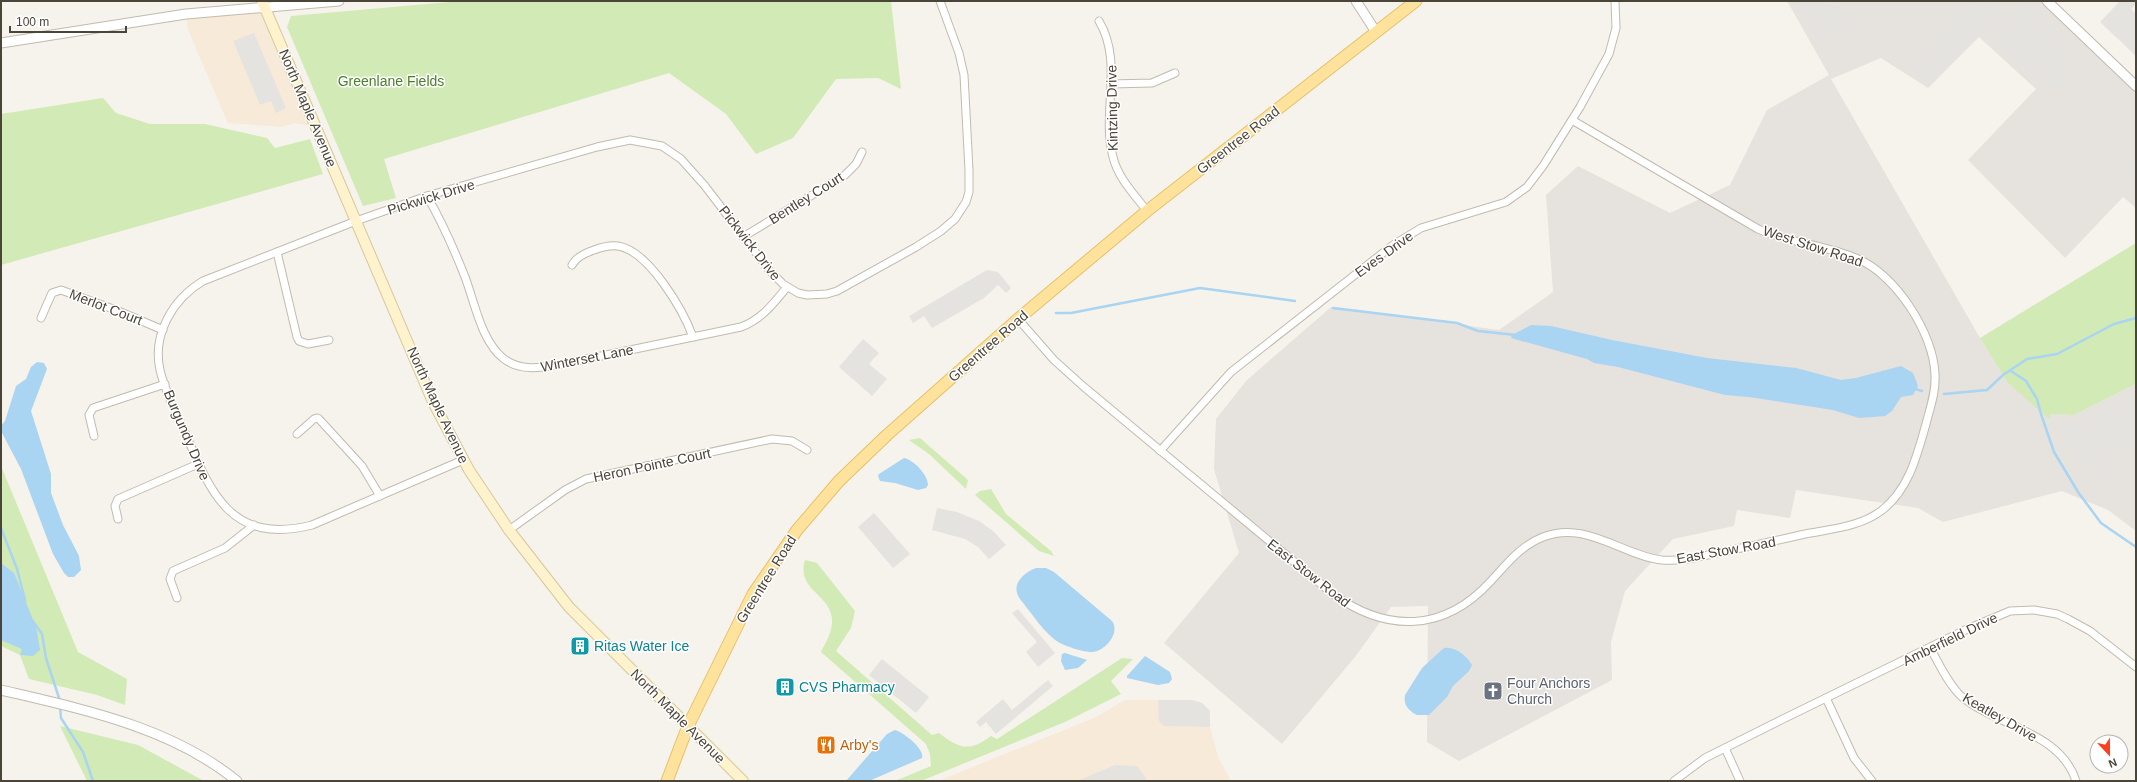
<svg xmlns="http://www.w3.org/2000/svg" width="2137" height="782" font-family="Helvetica,sans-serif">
<rect width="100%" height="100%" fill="#f6f3ec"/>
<g fill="#f7ead8">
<polygon points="265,6 316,127 294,123 282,127 228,123 188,30 186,14"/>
<polygon points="1125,700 1192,700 1202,703 1210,711 1210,727 1218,757 1231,781 938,781 1096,717"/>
</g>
<polygon fill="#e6e2dd" points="1787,1 2054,1 2136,79 2136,208 2123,197 2065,258 1968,160 2036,89 1979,37 1928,88 1881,58 1831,79 1980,338 2007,382 2051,414 2074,415 2136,384 2136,531 2108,510 2062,491 1943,522 1918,508 1796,490 1790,518 1737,510 1734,526 1673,539 1625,591 1611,642 1612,680 1459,761 1427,742 1428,606 1391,607 1355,657 1282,744 1164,643 1239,553 1214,469 1216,419 1246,381 1331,307 1499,330 1553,292 1546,195 1578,166 1670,213 1730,185 1767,110 1829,75"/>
<g fill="#d2eab5">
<polygon points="461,1 891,1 901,89 878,78 836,79 793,138 756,154 726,114 669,73 384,159 396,198 363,206 287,27 291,16"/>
<polygon points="103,98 116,113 150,124 205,124 267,138 275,148 310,139 323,174 1,265 1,114"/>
<polygon points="2136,243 2136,384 2074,415 2051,414 2049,419 2007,382 1980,338"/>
<polygon points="920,438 968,480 966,489 929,454 909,440"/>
<polygon points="1,466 78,652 127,679 125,705 97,695 29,679 20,655 1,646"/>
<polygon points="991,489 1006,514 1051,551 1054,556 1039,551 975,495 980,491"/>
<path d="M805 560 817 563 855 611 851 628 836 651 932 735 939 733C959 749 970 752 991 736L997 739 1122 658 1133 659 1111 681 1121 694 1065 722 921 781H895L931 766 930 754 926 744 821 652C826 642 833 631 832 619 830 594 796 590 805 560Z"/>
<polygon points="60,726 138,745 204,781 87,781"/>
</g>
<g fill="#e5e3e0">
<polygon points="1799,1 1827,1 1859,32 1853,37 1843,27 1822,46 1797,3"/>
<polygon points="1970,1 1984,1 1999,15 1930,86 1908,65"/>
<polygon points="2120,1 2136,1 2136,4 2131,9 2136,14 2136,56 2100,22"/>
<polygon points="2026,3 2072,48 2060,62 2071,72 2056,87 2046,88 1994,38"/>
<polygon points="254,33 286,108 276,113 271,101 260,105 233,41"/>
<polygon points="2136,154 2136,185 2121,170"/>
<polygon points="987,270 998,272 1011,288 1006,293 998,285 984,298 932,328 924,316 913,323 909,316"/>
<polygon points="863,339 879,353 869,364 887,379 872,396 839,367"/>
<polygon points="2136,394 2136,441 2101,459 2118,494 2112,497 2094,462 2080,469 2061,431"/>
<polygon points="937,508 957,512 979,521 993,531 1006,545 989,559 978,547 965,539 932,530"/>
<polygon points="874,513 910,554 893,568 858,527"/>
<polygon points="1018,609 1055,653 1038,667 1026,652 1037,642 1012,613"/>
<polygon points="882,659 929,697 916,713 869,675"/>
<polygon points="1048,680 1053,686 996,734 986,722 980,727 976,722 1003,699 1012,710"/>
<polygon points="1158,700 1192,700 1202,703 1210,711 1210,727 1164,726 1159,721"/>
<polygon points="1115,765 1137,766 1146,778 1146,781 1077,781"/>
</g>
<g fill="#a9d4f2">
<polygon points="1531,325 1551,326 1612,340 1707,358 1796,368 1841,380 1856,378 1901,366 1913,373 1918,386 1913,395 1901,397 1892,411 1885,416 1859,418 1833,410 1749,397 1725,395 1618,367 1594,363 1587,359 1511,338 1512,335"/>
<polygon points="37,362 44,363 47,369 31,411 51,474 51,493 63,525 79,556 81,570 74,577 68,577 64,573 53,554 21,469 1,431 1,426 5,421 16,386 26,379 31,367"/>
<path d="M904 458C914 460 928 475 928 485L926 488 918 490 895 483 880 481 878 476 879 474Z"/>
<polygon points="1,563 14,573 36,627 40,650 33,656 20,655 22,649 1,640"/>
<path d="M1036 568H1046L1054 572 1112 621C1121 633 1104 653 1090 652 1080 651 1068 647 1060 643 1046 636 1030 611 1020 599 1010 585 1023 573 1036 568Z"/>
<path d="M1444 648C1455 646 1467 656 1472 665L1469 671 1453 686 1447 697 1429 715H1417C1409 711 1403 705 1405 695L1422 668Z"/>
<polygon points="1065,653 1084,659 1087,660 1078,668 1065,670 1061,661 1062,654"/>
<polygon points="1145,656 1170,672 1172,679 1169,683 1158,685 1127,678 1127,676"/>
<path d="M895 730C903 732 925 749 922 758L869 781H846L887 734Z"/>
</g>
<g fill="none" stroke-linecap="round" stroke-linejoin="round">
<g stroke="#a9d4f2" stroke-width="2.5">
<polyline points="1333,308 1457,323 1478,331 1516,335"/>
<polyline points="1056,313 1071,313 1200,288 1295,301"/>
<polyline points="2011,371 2026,381 2037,399 2041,414 2054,452 2078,492 2101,523 2136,547"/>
<polyline points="1915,389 1922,391"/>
<polyline points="1944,394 1987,390 2003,375 2027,359 2057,354 2114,324 2136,318"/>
<polyline points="1,528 17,569 25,600"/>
<polyline points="32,620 42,634 46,658 60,701"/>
<polyline points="60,706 61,718 83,752 93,781"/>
</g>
<defs>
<g id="minor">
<path d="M1099 21C1124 63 1101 112 1113 157 1118 178 1134 194 1147 211"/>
<polyline points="1111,84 1152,83 1175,73"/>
<path d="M427 196C442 222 454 249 465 277 475 303 481 341 504 359 520 371 539 368 558 365L741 327C762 319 773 304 787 287"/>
<polyline points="743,237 845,175 856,164 862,152"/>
<polyline points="277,252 297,337 299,341 308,344 329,340"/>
<path d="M572 265C576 257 585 253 594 250 602 247 610 245 618 246 649 251 683 310 693 337"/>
<polyline points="41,318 52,293 61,290 116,310 163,330"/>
<path d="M1018 319 1054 360 1084 387 1333 594C1387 633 1444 632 1490 582 1506 565 1520 546 1543 537 1586 520 1621 555 1662 560 1684 562 1706 555 1727 551 1753 546 1779 540 1805 534 1821 531 1838 529 1854 524 1864 521 1873 517 1881 511 1909 490 1917 455 1926 424 1930 408 1936 392 1935 375 1934 334 1896 275 1858 259 1826 245 1790 243 1758 229L1572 120"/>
<polyline points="297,434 314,419 317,418 319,419 362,466 380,496"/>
<polyline points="94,436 89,415 93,408 165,384"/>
<polyline points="1160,451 1231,372 1393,245 1421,228 1506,202 1527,187 1543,166 1580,107 1609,54 1616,28 1615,1"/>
<path d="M463 460 312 525C232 545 211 495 185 432 176 412 165 392 160 370 152 334 173 299 203 281L356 221 427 196 597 147 630 140 662 146 681 159 705 186 769 270 783 284 798 293 807 295 827 294 837 291 916 247 941 231 955 219 966 202 969 192V170L964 75 959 53 940 1"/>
<polyline points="118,519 115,506 118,499 198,464"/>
<polyline points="509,530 565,490 586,479 772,439 792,441 807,450"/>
<polyline points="177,598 170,579 173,571 225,548 254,525"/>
<path d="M1930 648C1939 663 1948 684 1961 696 1997 727 2060 731 2076 781"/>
<polyline points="1826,698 1854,758 1872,781"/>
<polyline points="1725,748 1740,781"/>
<polyline points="1674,781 1705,758 1783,719 1965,630 2010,611 2034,610 2057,614 2068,619 2090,631 2136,667"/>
</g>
<g id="tertiary">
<polyline points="1356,1 1376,32"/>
<polyline points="2047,1 2136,86"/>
<polyline points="1,43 186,14 339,1"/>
<path d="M1 690C82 709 171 727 237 781"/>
</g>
<polyline id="secondary" points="262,1 433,402 469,470 509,530 569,607 743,781"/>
<polyline id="primary" points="667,781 688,726 753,594 797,530 839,481 887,435 1018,319 1147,211 1416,1"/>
</defs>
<use href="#minor" stroke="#c2bbae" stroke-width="9"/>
<use href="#tertiary" stroke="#c2bbae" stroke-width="11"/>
<use href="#secondary" stroke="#d6c79b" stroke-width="12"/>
<use href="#primary" stroke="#e6c16a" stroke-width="13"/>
<use href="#minor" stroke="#fff" stroke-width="7"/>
<use href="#tertiary" stroke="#fff" stroke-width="9"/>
<use href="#secondary" stroke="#fff3cd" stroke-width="10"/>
<use href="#primary" stroke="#ffe39c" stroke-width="11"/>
</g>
<defs>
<symbol id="building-square" viewBox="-11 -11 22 22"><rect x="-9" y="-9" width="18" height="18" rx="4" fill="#0f9aa8" stroke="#fff"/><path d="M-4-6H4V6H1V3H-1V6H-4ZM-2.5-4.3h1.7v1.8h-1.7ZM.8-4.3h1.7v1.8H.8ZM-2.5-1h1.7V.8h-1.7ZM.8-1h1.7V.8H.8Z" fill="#fff"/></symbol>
<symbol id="church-square" viewBox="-11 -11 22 22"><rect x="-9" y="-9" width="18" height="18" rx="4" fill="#6b7280" stroke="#fff"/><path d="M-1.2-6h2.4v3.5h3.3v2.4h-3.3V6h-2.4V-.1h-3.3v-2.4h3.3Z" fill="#fff"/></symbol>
<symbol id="restaurant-square" viewBox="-11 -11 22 22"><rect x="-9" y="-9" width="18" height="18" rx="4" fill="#e8710a" stroke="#fff"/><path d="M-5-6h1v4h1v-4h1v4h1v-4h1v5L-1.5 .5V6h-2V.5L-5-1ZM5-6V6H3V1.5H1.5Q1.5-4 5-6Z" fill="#fff"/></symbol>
</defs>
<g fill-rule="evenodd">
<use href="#building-square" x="569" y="635" width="22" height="22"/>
<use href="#building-square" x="774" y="676" width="22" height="22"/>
<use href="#church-square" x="1482" y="680" width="22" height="22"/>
<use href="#restaurant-square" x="815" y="734" width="22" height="22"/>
</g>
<g text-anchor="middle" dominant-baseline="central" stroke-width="3" stroke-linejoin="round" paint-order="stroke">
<g font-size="14" fill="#4a7f2a" stroke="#fff">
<text x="391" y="81">Greenlane Fields</text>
</g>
<g font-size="14" fill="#4b4439" stroke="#fff">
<text transform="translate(308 108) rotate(67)">North Maple Avenue</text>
<text transform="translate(1112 108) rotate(-91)">Kintzing Drive</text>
<text transform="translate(1238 140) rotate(-38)">Greentree Road</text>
<text transform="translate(431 197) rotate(-17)">Pickwick Drive</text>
<text transform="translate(806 198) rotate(-32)">Bentley Court</text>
<text transform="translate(750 243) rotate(52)">Pickwick Drive</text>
<text transform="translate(1813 246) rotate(18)">West Stow Road</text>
<text transform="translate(1384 254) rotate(-36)">Eves Drive</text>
<text transform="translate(106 307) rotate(21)">Merlot Court</text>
<text transform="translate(988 346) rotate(-41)">Greentree Road</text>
<text transform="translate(587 358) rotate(-11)">Winterset Lane</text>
<text transform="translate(438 405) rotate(65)">North Maple Avenue</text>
<text transform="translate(187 435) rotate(67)">Burgundy Drive</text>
<text transform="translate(652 465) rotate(-12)">Heron Pointe Court</text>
<text transform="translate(1726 550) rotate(-10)">East Stow Road</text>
<text transform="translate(1309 573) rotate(38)">East Stow Road</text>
<text transform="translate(766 579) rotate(-58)">Greentree Road</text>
<text transform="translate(1950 639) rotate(-26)">Amberfield Drive</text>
<text transform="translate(678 716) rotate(45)">North Maple Avenue</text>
<text transform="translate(2000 717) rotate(30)">Keatley Drive</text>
</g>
<g font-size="14" fill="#0d838f" stroke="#fff" text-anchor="start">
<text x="594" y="646">Ritas Water Ice</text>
<text x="799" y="687">CVS Pharmacy</text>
</g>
<g font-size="14" fill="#5b616d" stroke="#fff" text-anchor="start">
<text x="1507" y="683">Four Anchors<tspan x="1507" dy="16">Church</tspan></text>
</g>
<g font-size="14" fill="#c56008" stroke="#fff" text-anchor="start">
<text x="840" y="745">Arby's</text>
</g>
</g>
<rect width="2137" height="782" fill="none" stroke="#4b4439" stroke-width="4"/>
<g transform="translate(2109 754) rotate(158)"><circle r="19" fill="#ffffff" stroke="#b7b4b0"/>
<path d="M0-3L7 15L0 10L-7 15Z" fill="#fc3f1d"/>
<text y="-6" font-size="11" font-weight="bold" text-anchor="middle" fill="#4b4439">N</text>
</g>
<path d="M10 26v6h116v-6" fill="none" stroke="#4b4439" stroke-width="2"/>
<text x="16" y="26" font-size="12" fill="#4b4439" stroke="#ffffff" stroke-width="3" paint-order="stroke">100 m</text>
</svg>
